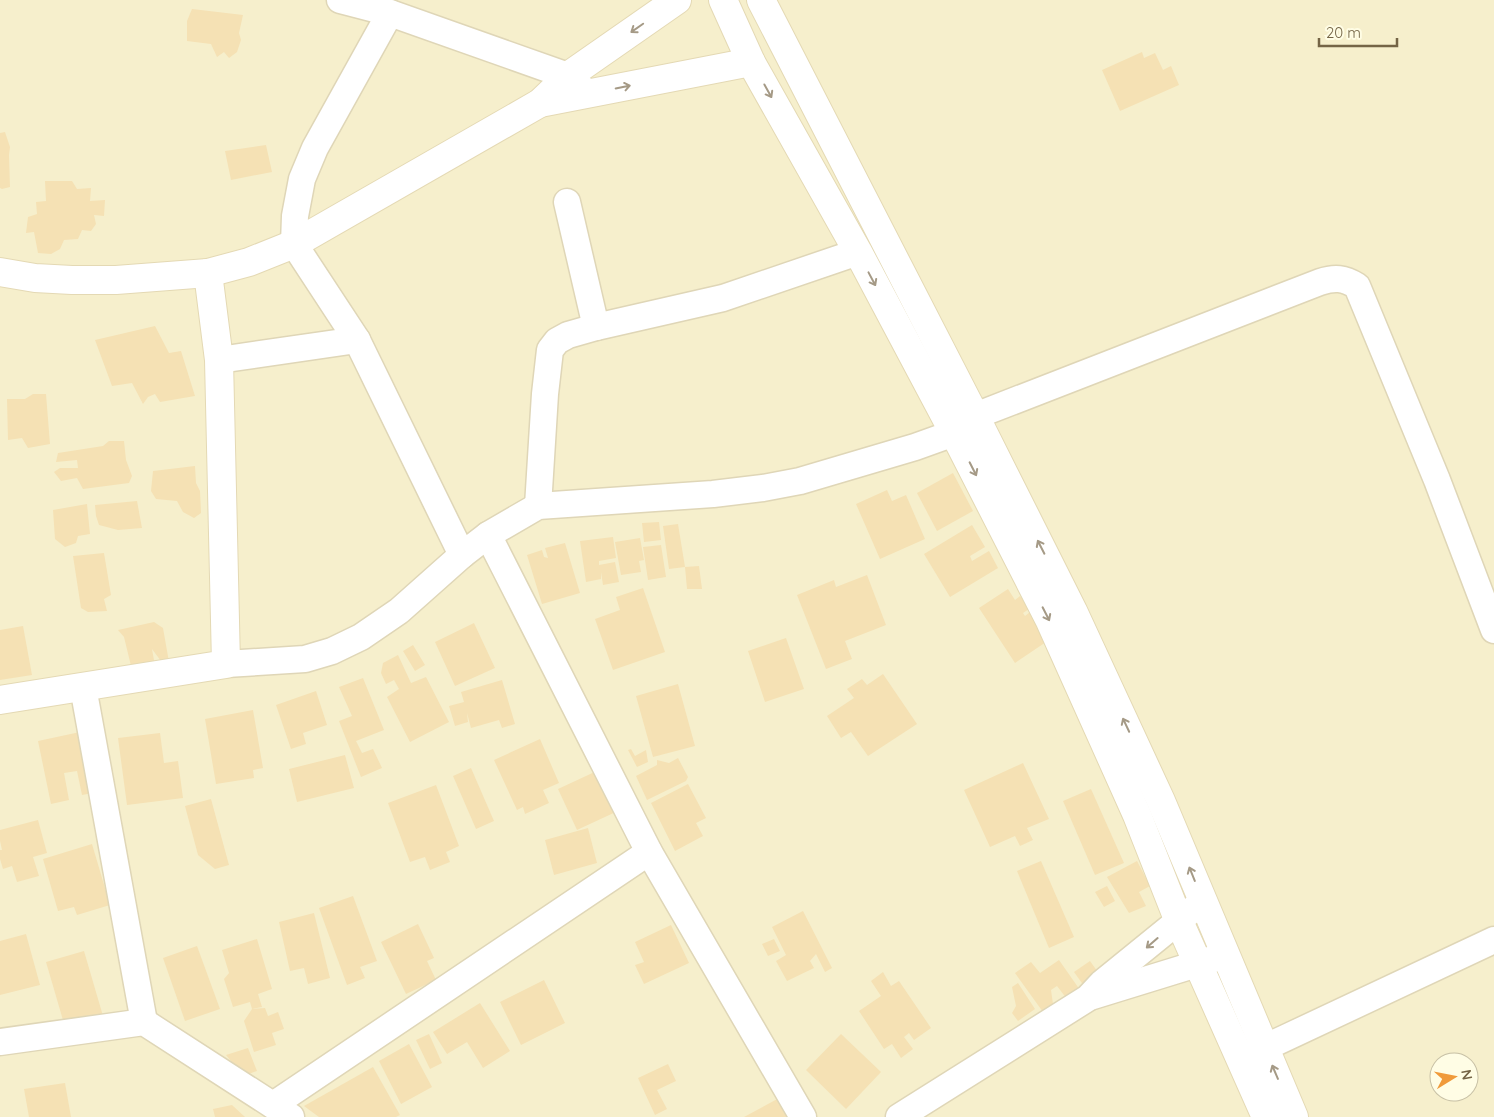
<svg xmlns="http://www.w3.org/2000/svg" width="1494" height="1117" font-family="Quicksand,sans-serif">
<rect width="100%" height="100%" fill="#fefbde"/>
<path fill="#f6efcc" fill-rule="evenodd" d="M0 0H1494V1117H0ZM1439 1062H1469V1092H1439Z"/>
<g fill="#f5e1b4">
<polygon points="192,9 243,15 239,33 241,40 237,52 229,58 224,52 217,57 211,44 187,41 187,21"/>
<polygon points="1142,52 1144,58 1155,53 1163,70 1171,66 1179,85 1120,111 1102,70"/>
<polygon points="5,132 10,147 9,155 10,187 2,189 0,188 0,133"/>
<polygon points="266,145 272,172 231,180 225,151"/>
<polygon points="45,181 72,181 77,189 91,188 90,201 105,200 104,216 94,215 96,224 91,231 82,230 78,239 64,240 60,249 51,254 38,253 34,232 26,233 28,217 37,214 36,202 46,201"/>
<polygon points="155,326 169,353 181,351 195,396 160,402 155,394 148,397 143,404 132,383 112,386 95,340"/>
<polygon points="33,394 46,394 50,444 28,448 22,438 8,440 7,399 25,399"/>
<polygon points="109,441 124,441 126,460 132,476 129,483 83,489 77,478 61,481 54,472 60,468 78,468 77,460 56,462 58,453 103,446"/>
<polygon points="195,466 196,483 200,491 201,513 194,518 183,512 177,501 156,499 151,491 153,471"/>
<polygon points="953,473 973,511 937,531 917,493"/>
<polygon points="887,490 892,501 906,495 925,539 880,559 856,504"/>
<polygon points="137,501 142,528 118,530 99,525 96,516 95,505"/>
<polygon points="87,504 90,534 78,536 76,543 65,547 55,539 53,510"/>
<polygon points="659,522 661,540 644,542 642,523"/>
<polygon points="678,524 685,567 669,569 663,526"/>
<polygon points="972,525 985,547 970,556 972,561 989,551 998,568 950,597 924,554"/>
<polygon points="613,537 616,558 599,561 599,565 615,562 619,582 603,585 601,572 601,579 586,582 580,541"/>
<polygon points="640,538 644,560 639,561 641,572 621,575 615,542"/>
<polygon points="565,543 580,593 542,604 527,555 542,550 544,557 548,558 545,548"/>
<polygon points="661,545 666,577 648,580 643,547"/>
<polygon points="104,553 111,595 104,599 107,611 88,612 81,608 73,556"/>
<polygon points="699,566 702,589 687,589 685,567"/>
<polygon points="867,575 886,625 845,641 852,659 826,669 797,595 834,580 836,587"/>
<polygon points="643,588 665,652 613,670 595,619 620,610 616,597"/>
<polygon points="1008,589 1015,600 1020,596 1029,609 1023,613 1025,616 1030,612 1049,640 1015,663 979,608"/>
<polygon points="154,622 163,628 169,662 161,661 152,649 155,666 132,670 124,637 118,630"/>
<polygon points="474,623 495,668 455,686 435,642"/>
<polygon points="23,626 32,675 0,680 0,630"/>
<polygon points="786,638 804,689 765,702 748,651"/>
<polygon points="413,645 425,665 415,671 403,651"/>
<polygon points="398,655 411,683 426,677 449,722 410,742 387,697 399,689 394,680 386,684 381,673 383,663"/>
<polygon points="883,674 917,724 868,756 851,732 841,738 827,716 854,698 847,689 862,679 867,685"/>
<polygon points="363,678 384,730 356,741 362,753 373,749 382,768 361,777 339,721 352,716 339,687"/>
<polygon points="502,680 515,724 502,728 499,720 471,728 467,713 468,722 455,726 449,706 464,702 461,692"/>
<polygon points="678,684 695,746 653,757 636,696"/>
<polygon points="316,691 327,725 303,733 306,744 291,749 276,705"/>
<polygon points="253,710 263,768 253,770 254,778 216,784 205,719"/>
<polygon points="80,732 93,793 82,795 77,771 64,773 69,800 51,804 38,741"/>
<polygon points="160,733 164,763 178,761 183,798 127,805 118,738"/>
<polygon points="540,739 559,783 543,790 549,803 525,814 523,807 517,810 494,760"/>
<polygon points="631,749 635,756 646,750 648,762 637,767 628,750"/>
<polygon points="345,755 354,788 297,802 289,769"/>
<polygon points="678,758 688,777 686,781 647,800 636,776 657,765 657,760 669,763"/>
<polygon points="1023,763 1049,819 1027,828 1033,840 1020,846 1015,836 990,847 964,790"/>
<polygon points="471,768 494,821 476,829 453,776"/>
<polygon points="601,769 620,810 577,830 558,789"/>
<polygon points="688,784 706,818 696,823 703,836 675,851 651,803"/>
<polygon points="436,785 459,846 446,852 450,862 430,870 425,857 410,862 388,803"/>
<polygon points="1091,789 1124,863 1095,875 1063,801"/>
<polygon points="211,799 229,865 215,869 198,855 185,806"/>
<polygon points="38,820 47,853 33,857 39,876 17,882 12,866 3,869 0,859 0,850 2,850 0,841 0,830"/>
<polygon points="588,828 597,863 554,875 545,840"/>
<polygon points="92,844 110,905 77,915 74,907 58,911 43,859"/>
<polygon points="1041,861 1074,937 1049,948 1017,871"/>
<polygon points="1137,861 1150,886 1139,892 1146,906 1129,913 1107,877"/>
<polygon points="1107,886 1115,901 1104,907 1095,892"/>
<polygon points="353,896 377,961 360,967 365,978 347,985 319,908"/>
<polygon points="803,911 832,968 825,972 816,954 810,961 814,968 787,981 776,961 786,955 772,927"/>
<polygon points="314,913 330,978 308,984 304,968 290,971 279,922"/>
<polygon points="418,924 434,958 427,961 436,980 406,994 381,942"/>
<polygon points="671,925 689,963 644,984 635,965 644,962 635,942"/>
<polygon points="26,934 40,985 0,995 0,941"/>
<polygon points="257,939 272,989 258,994 262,1007 252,1009 250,1002 233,1007 224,979 229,973 222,950"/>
<polygon points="774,939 780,951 768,956 762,944"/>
<polygon points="197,946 220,1009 185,1021 163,958"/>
<polygon points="84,951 103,1016 65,1027 46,962"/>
<polygon points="1059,960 1080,990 1067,999 1057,986 1051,990 1053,1004 1043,1012 1015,973 1031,962 1040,973"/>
<polygon points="1090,961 1100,975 1084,986 1074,972"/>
<polygon points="883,972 891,986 899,981 931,1028 914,1040 909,1033 904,1037 913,1049 901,1058 892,1044 884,1049 859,1011 881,996 871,981"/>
<polygon points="544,980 565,1023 521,1045 500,1002"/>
<polygon points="1018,983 1035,1009 1018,1021 1012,1013 1016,1006 1012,987"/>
<polygon points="480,1003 510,1051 483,1068 467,1042 447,1054 433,1032"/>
<polygon points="265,1008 268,1016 278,1012 284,1029 272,1033 276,1045 254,1052 244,1021 252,1009"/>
<polygon points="429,1034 442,1063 430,1069 416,1040"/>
<polygon points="841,1034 881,1072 846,1109 806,1070"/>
<polygon points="409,1044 432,1087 401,1104 379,1061"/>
<polygon points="248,1048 257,1071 243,1076 226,1055"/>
<polygon points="668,1064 676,1081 657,1090 667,1109 655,1115 638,1078"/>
<polygon points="373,1067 400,1115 396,1117 319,1117 304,1106"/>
<polygon points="65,1083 71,1117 29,1117 24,1089"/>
<polygon points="781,1097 792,1117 744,1117"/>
<polygon points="232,1105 245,1117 215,1117 213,1109"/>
</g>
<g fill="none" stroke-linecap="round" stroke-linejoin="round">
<defs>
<g id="street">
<polyline points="340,0 390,13 568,76 584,90"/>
<polyline points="390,13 315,148 302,179 295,216 294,244 357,340 462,555"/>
<polyline points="567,202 596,327"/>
<polyline points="219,360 357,340"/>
<path d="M975 416 1320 282C1335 277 1344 278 1357 286L1437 480 1494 630"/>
<polyline points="538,506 545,394 550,350 557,341 568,335 596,327 723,298 858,252"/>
<polyline points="488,535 649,852 803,1117"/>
<polyline points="226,664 305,659 332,651 361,637 399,611 462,555 488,535 538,506 713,494 763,488 800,481 915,447 954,433"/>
<polyline points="83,687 144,1022"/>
<polyline points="1093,996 1226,955"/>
<polyline points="0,1042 144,1022 291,1117"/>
<polyline points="1264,1048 1494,940"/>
<polyline points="273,1105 649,852"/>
<polyline points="899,1117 1088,998 1102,983 1203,901"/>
</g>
<g id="secondary">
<polyline points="723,0 751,62 858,252 954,433 1050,621 1137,815 1178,919 1266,1117"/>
<polyline points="761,0 975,416 1073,611 1161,801 1294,1117"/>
<polyline points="540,103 751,62"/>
<polyline points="0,272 35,278 72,280 116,280 208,273 249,262 294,244 540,103 568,76 677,0"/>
<polyline points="0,700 226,664 219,360 208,273"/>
</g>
</defs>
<use href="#street" stroke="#dfd6b7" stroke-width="29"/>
<use href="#secondary" stroke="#e4d9b4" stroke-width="30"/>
<use href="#street" stroke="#fff" stroke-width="26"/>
<use href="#secondary" stroke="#fff" stroke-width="28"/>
</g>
<defs><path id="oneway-shaft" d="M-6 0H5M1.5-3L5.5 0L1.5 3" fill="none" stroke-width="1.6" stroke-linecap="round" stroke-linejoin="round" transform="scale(1.25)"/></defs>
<g stroke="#a59a86">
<use href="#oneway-shaft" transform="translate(637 28) rotate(145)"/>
<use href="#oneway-shaft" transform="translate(623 87) rotate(-11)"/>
<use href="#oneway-shaft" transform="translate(768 91) rotate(61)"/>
<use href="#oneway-shaft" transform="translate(872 279) rotate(62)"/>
<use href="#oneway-shaft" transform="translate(973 469) rotate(63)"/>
<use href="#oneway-shaft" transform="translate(1041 547) rotate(-117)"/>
<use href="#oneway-shaft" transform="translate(1046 614) rotate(63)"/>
<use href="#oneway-shaft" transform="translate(1126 725) rotate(-115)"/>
<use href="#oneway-shaft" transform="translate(1192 874) rotate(-112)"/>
<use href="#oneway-shaft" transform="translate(1152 943) rotate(139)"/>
<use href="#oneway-shaft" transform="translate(1275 1072) rotate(-113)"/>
</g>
<g transform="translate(1454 1077) rotate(80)"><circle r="24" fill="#fffde5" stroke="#c7c0a5"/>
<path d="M0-4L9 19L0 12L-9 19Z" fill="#f09a3a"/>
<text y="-8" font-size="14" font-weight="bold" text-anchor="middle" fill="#746445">N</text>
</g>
<path d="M1319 38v8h78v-8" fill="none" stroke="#746445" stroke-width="2.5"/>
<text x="1326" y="38" font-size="15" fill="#746445" stroke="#fffde5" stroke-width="4" paint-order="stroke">20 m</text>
</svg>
